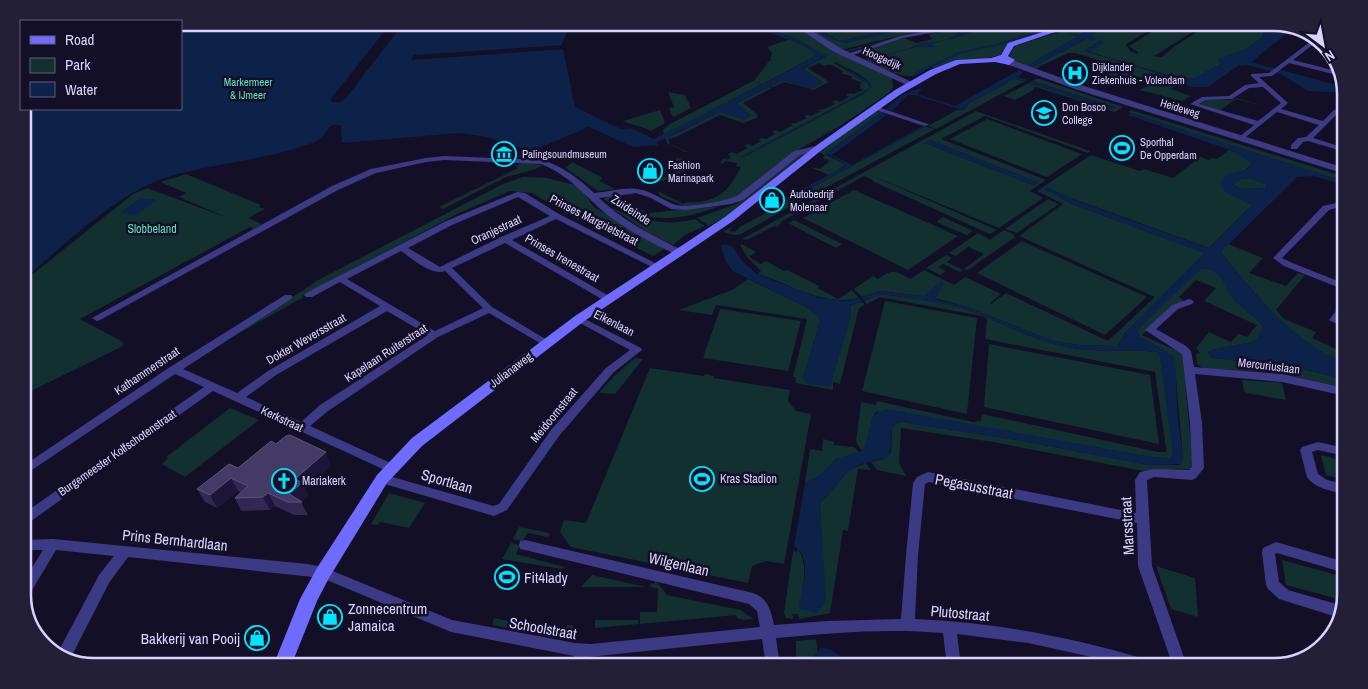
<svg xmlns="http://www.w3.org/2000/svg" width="1368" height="689" font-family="'Archivo Narrow',sans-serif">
<rect width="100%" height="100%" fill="#130f26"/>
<g fill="#12302f" fill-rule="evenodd">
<polygon points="840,22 915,23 846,40 837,40 823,30 834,25 821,27 810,23"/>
<polygon points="1274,22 1280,24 1262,30 1264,36 1247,49 1218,60 1221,64 1195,78 1181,79 1090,52 1098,42 1084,51 1157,73 1179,83 1171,89 1191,96 1182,101 1140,90 1155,82 1132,75 1126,80 1116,78 1101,86 1090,82 1119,66 1075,53 1068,53 1035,69 1015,62 1009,55 1015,46 1087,23 1102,23 1079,35 1066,33 1079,36 1027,66 1064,51 1085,39 1095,38 1090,36 1113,23 1162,23 1126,44 1130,51 1138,54 1138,52 1129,46 1166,23 1207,23 1154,56 1151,56 1162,57 1175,46 1211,23"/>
<path d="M763 23H789L837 51 833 53 838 52 892 78 893 87 889 93 838 127 798 150 739 196 727 202 685 206 660 196 658 192 665 190 660 192 683 204C688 201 692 203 698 202 723 199 730 187 741 167L736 166 737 163 725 161 723 164 720 163 724 158 727 160 731 158 728 154 732 152 736 154 748 148 744 146 748 144 752 146 761 141 758 139 762 138 766 139 775 134 772 132 776 130 780 132 793 125 789 124 796 123 807 118 804 117 807 115 811 116 821 111 817 110 824 109 835 104 832 102 836 100 840 102 849 97 846 95 850 93 854 94 863 90 860 88 861 86 859 84 862 83 850 78 853 77 841 73 844 72C836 67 833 63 824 66L819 63 808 68 829 82 814 90 784 82 773 87 770 86 783 80 810 89 822 82 803 69 828 54H821L797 39 766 29 769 25ZM836 62C846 69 868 75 872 87L863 94 742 158H739L869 89 868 84 834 63Z"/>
<polygon points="795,23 802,23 830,38 846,43 924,24 936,24 940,29 895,38 846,52 845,51 924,30 840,50"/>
<path d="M960 23H988L947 40 1000 23H1018L1047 30 1069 23H1077L1007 45 1000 55 987 58 959 60 934 68 931 67C925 70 919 75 912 76 899 77 868 65 862 54L863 51 904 38 917 43 932 39 928 34 945 31Z"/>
<polygon points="790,39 813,51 815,56 763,84 754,81 769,61 773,60 770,60 772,53 767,47"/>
<polygon points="1014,79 1025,81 936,129 928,126 957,110 963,110 968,104"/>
<polygon points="1036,79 1040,79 1123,107 1115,112 1036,87 1033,88 1035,89 1015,100 1004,96 1029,83 1111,109 1115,107 1032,81"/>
<polygon points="753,81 762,84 664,135 663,130 670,124"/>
<polygon points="769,87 772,88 743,103 758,115 757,118 743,123 720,115 676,137 668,139 670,144 688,152 686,152 667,143 665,138 680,132"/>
<polygon points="668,92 685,95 691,108 673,117 669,108 674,107"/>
<polygon points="1236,98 1268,107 1236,99 1219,111 1200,104 1204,100 1231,100"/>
<path d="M660 110 665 123 651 131C642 126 632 125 623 121Z"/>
<polygon points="1131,110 1345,177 1345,182 1128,112"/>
<polygon points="876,111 888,114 881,113 825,154 846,165 829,175 810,167 820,169 830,161 823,158 825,155 818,152"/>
<path d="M976 111 1090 151 1088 153 985 116 941 139 1046 180 1030 191 1043 198 999 228 868 174 997 230 990 234 872 181 873 180 864 176 782 221 778 227 774 226 747 240 742 239ZM930 140 1037 182V184L1033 185 925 143Z"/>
<polygon points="987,119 1082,154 1047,177 950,139"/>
<polygon points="923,126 935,129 816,193 809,189 923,128"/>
<path d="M1229 150 1242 155 1250 162V165L1244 171 1228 174 1224 191 1252 205 1209 248 1043 188 1072 204 1205 253 1125 333 1117 346 1079 345 1053 341 970 308 935 298 944 283 924 296 879 291 862 297 854 289 873 276 878 279C893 268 895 271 911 279L924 270 954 285 965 277 1001 294 990 303 991 304 1006 293 1108 341 1155 297 1019 236 1063 204 1037 191 1091 155 1140 171 1144 169 1173 178 1200 157 1209 160 1212 158 1217 159Z"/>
<path d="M810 151C778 177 746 207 709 226L697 218 736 204 799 154Z"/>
<polygon points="676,158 689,160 691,167 663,181 658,181 678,169"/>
<polygon points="572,162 603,178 599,181 615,189 598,191 566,168"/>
<polygon points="522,163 543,165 536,169 506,177 443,209 439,207 518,168 515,166"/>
<polygon points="186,174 261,205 259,207 265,209 248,218 262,224 254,229 250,227 80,319 123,342 123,346 23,395 23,282 133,194 147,188 228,218 179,197 186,193 160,182"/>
<polygon points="523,177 547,178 579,186 594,207 666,248 653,256 562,211 532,193 510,191 459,213 302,296 304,297 232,337 320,279 503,184"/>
<polygon points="1251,178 1265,184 1265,188 1240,189 1233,184 1241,179"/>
<polygon points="808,190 815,193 741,234 734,235 723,232 733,226 729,231 735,232 740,227"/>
<polygon points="854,190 958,236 908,270 803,218"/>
<path d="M629 193 637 194 622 195V200L648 213 720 206C682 220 655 224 618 206 613 203 608 203 604 199L608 196Z"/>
<polygon points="1048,199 1059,204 1017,233 1005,229"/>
<path d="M610 207C637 220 665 227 695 219L705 226 685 235 673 245 649 233Z"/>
<polygon points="943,217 973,231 967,235 938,223 937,221"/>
<polygon points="794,220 842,244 836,248 788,223"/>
<polygon points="1004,230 1015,235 1013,236 1015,237 968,270 964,269 984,254 968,247 956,256 949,253 978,233 990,240"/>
<polygon points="1022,241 1147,297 1105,335 977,273"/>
<path d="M742 244 756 252 749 257 761 264 766 261 784 271 787 270 819 286 818 288 838 299 852 290 859 298C821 307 792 284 757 274L761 271 747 257 740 245Z"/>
<path d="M1228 244 1263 258 1249 273 1286 286 1298 273 1305 275 1276 310 1284 319 1316 332 1312 338 1345 353V363C1293 342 1257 297 1222 254V250Z"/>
<polygon points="946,255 952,258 947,262 963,270 960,272 943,264 938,267 946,271 940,275 926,268"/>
<path d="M1203 268C1209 269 1213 270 1218 274 1226 282 1228 292 1235 300 1241 308 1260 320 1263 327L1257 339 1252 342 1211 350 1208 352 1212 358 1297 368 1345 379V388L1279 373 1204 368 1197 364 1196 354 1200 353 1196 348 1209 332 1231 342 1238 334 1247 337 1257 325 1204 301 1216 288 1196 280 1179 297 1184 301 1171 306 1142 335 1173 349 1176 346 1182 351 1193 466 1191 469 1143 471 993 442 901 428 899 463 906 476 877 470 871 462 884 459 891 453 892 428 895 424 902 422 1022 441 1149 465H1180L1183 458 1174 357 1141 337 1137 334V330L1198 270Z"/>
<polygon points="748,279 806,307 819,317 819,325 803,378 850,320 851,305 862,302 865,305 859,308 840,384 833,382 833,390 795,383 796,378 793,377 807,319 716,305 712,315 679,310 732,290"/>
<path d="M880 294C910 298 941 301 970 311 1001 322 1030 339 1062 346 1093 354 1125 348 1157 352L1160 357 1174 454 1170 459 1145 456 886 410 876 412 873 417 865 448 862 451 856 442 861 402 876 405 877 401 973 422 981 421 982 414 1158 452H1166V448L1155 372 985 339 987 319 982 316 880 297 867 304 864 301Z"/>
<polygon points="885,301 977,318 967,414 862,391"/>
<polygon points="720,309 801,321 788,371 703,358"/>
<polygon points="989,344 1150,375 1159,444 984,407"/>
<polygon points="635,358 643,359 615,394 599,393 614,376"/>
<polygon points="650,368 704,376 705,374 714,376 714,378 790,390 788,401 796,411 811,414 784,564 766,561 752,566 748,583 571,547 560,532 564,520 586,523"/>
<polygon points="1242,380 1282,383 1286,400 1247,393 1244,391"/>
<polygon points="230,408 259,420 185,477 162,464 168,458 166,457"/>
<polygon points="823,439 834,442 834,445 854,447 860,453 836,459 819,476 805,483 810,449 822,451"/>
<polygon points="1321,455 1345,461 1345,480 1326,475"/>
<path d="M866 463 871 470 858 469 848 531 843 530 830 613 799 619 798 614H792L793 619 786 618 784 613 793 551 797 552 798 549C807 564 805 578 801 594L821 523 820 504 849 470Z"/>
<polygon points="389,493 425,503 409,528 380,522 377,525 371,524"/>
<polygon points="519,527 550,533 548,537 528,533 522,541 513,539"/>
<polygon points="511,543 520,545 516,554 565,567 561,569 502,559"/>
<polygon points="1282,560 1337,575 1342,600 1286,585"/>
<polygon points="1156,566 1195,578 1198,617 1171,609"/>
<polygon points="592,575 646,587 581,587"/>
<polygon points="655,580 667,595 740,610 754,619 744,620 737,618 736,615 640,624 640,612 657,612 658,589 650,587 651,583 654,584"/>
<polygon points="494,618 564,633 567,625 572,625 576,630 576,638 573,640 492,625"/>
<polygon points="595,620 638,620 638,624 595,628"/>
<path d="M816 639 818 653C812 656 808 660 807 666H796V641Z"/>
</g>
<g fill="#0c2248" fill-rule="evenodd">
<path d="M181 23H391L330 100 332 102H341L346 98 404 23H585L569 27 562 44 575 107 621 129 631 128 654 139 779 76 815 56C812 44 772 35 760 29L763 26 756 23 769 25 767 29 797 39 821 54H829L825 55 826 57 823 59 803 68 823 83 810 89 783 80 737 103 752 116 744 120 721 112 657 142 658 145 633 147 589 127 531 151 487 137 459 133 342 143 341 126C328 120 327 136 318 140 312 144 304 145 297 148 256 161 212 164 171 176 119 191 64 245 23 280V109H181Z"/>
<polygon points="801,23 810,23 821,27 834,25 823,30 837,40 846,40 915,23 951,23 937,26 934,24 924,24 846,43 830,38"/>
<path d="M976 23H1000L933 44 935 47H917L888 55 881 59 883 66 878 60C886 53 894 53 903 50 909 49 913 46 918 44 929 41 952 43 958 31L950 27 951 26 965 28Z"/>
<polygon points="1102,23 1113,23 1090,36 1096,39 1094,41 1085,39 1032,68 1026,66 1078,36 1064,33 1079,35"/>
<polygon points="1280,24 1295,27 1251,62 1344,87 1345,93 1308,91 1281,74 1247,65 1238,66 1208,87 1191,87 1157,73 1084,51 1101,40 1105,43 1090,52 1181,79 1195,78 1221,64 1218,60 1219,58 1247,49 1264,36 1262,29"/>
<polygon points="834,62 868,81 871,85 871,89 742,158 739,158 869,89 868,84"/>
<path d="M1019 70 1024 72 1018 77 1028 80 1025 81 1014 79 968 104 962 110 914 95H907L892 111 886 109C896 100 907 89 922 89L917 94 955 106Z"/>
<polygon points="1032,81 1116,108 1111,109 1029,83"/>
<polygon points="880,113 888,114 832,155 852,165 921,127 923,128 774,208 771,207 846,165 826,153 841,143"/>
<path d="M1132 113 1345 182V185L1314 176 1297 177 1223 250 1222 254C1256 297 1294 342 1345 363V379L1297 368 1212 358 1208 352 1211 350 1252 342 1257 339 1263 327C1261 322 1241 307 1235 301 1226 293 1226 280 1215 272 1211 269 1206 268 1201 269L1137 330 1141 337 1174 357 1175 360 1178 421 1183 458 1181 464 1149 465 1022 441 902 422C885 423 894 446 889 457L861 464 849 470 820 504 826 600 823 606 815 613 799 608C801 590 814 559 794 546L805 483 819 476 836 459 864 450 873 417 879 411 893 410 1145 456 1166 459 1173 456 1160 357 1157 352C1126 348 1096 353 1065 347 1037 341 1010 327 983 316 959 306 934 301 909 298 891 295 881 292 864 301L862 297 879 291 924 296 941 281 944 283 935 299 970 308 1053 341 1079 345 1117 346 1125 333 1204 253 1072 204 1043 188 1048 187 1077 201 1208 248 1211 247 1252 205 1224 191 1220 183 1228 174 1248 169 1250 162 1233 151 1128 115ZM1251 178 1265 184V188L1240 189 1233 184 1241 179Z"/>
<polygon points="930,140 1037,182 1037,184 1033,185 925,143"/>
<polygon points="141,198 157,200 137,215 120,213"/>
<polygon points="724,244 732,246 743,262 757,274 819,298 848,301 859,298 862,302 851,305 850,320 830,387 807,383 803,378 819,325 819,317 806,307 733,271 726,262 721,246"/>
<path d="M820 648C832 647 842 655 847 666H807C808 659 812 656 818 653Z"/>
</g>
<polygon fill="#130f26" points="565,45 566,49 411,60 414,55"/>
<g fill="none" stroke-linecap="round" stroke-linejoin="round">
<polyline stroke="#0c2248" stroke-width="2" points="915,74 959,53 996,45 1047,30"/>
<g fill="#3d3a85" fill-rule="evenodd">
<polygon points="950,22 957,22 942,31 903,38 847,57 844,55 900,36 938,29"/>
<path d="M1315 38 1318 41 1315 43 1324 46 1328 49 1311 46 1293 60 1340 72 1341 76 1289 63 1272 76 1259 77 1288 103 1281 109 1323 121 1334 110 1345 108V112L1338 113 1313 138 1345 148V152L1308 141 1303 142 1297 149H1291V145L1298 138 1306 137 1319 125 1277 112 1243 139H1239V137L1254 125 1190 104 1202 97 1229 96 1245 85 1259 83 1251 76V74L1269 73ZM1263 87 1281 103 1258 121 1199 104 1205 100 1232 99 1249 88Z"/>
<polygon points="875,106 928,124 929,125 924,126 873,109 872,108"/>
<path d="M820 145H823V149L800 155 743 200 731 204 686 210 671 209 651 198 636 193 599 198C622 220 653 236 682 250L683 252 679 255C661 249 619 225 605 213 583 194 569 175 541 164L444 160 426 162 376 173 338 190 100 320 97 321 92 318 332 186 371 169 426 158 444 156 542 160C563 166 579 179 594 193 608 192 624 187 637 189 653 191 663 201 676 205 688 208 726 201 737 196L794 151Z"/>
<path d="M517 192 525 193 559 214 661 266 660 268H654L556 219 512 240 611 297 613 299 611 301H605L505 243 452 268 492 307 552 343 547 346 543 345 489 313 438 337 328 411 310 426 395 465 397 468 395 471 391 472 387 471 213 391 27 524 23 525V514L204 387 175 374 23 476V466L170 367 285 295H291L293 297 291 299 183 369 237 393 268 371 380 306 340 282 312 297H306L304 295 306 293 446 221ZM518 197 550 216 501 237 440 267 408 248 452 225ZM401 251C413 259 431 276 445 271L483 308 435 331 347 279ZM387 311 428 335 320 405 301 422 246 397 276 375Z"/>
<polygon points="1336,203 1345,205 1345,210 1336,208 1329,210 1282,258 1290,262 1345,284 1345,290 1284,266 1273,258 1323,206"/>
<path d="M1189 299 1192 300 1194 302 1192 304 1178 309 1156 329 1186 346 1191 351 1194 367 1282 374 1345 388V396L1282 382 1195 374 1202 423 1204 468 1196 478 1192 480 1154 477 1147 480 1152 566 1187 666H1173L1138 566 1137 523 929 482 925 484 918 555 915 619C994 622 1070 637 1145 659L1150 661 1152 666H1124L1087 656 1028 643 957 634 961 666H947L943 633C887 628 831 633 776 638L780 666H766L762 639 588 657 587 666H573L574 656 451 632 322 578 128 557 109 583 69 661 63 659 57 654 99 575 114 556 56 550 28 597 23 599V582L43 550H23V540L53 539 308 564 323 567 452 620 575 643 591 644 760 627 757 611 749 604 525 550 520 549 519 545 520 541 525 540 753 593C768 598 771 611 774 625L828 621 901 619 906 555 913 483 917 477 928 472 1136 513 1135 480 1140 472 1154 469 1189 470 1192 467 1190 423 1182 354 1145 330 1172 305Z"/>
<polygon points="1345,302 1345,311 1340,319 1345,321 1345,328 1329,320 1342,303"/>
<polygon points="579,316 641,348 642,350 614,372 559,436 507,510 494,516 378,482 376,479 378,476 382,474 490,505 493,506 499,504 551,430 606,368 630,350 576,321 574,319"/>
<path d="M1318 442 1345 448V456L1318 450 1312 452 1318 474 1327 480 1345 484V494C1333 491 1315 489 1307 477L1300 450 1302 447Z"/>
<polygon points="1276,542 1345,562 1345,573 1277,553 1275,554 1279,582 1288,590 1343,606 1340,618 1279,599 1268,589 1266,585 1262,552 1263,548"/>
</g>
<g fill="#3d3a85" fill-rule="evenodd">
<polygon points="789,22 798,22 840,48 916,84 909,86 834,52"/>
<polygon points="1006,60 1012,60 1081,85 1345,168 1345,174 1075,89 1006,64"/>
</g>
<polygon fill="#6f6bff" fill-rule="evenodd" points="1074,22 1085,22 1014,46 1008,56 1015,60 1009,65 995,62 960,64 936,74 901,94 823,149 733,221 583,322 422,446 387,483 329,578 317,601 291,666 273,666 300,599 317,568 377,475 412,438 575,316 725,217 817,145 895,90 930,70 956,60 991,58 1001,55 1008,43"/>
</g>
<polygon fill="#312854" points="331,465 305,489 308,496 301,502 308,515 294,515 275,506 270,510 241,511 235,498 241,493 238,491 217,508 205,502 197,489 238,468"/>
<g fill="#1d163a">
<polygon points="326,452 331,465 305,489 308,496 301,502 289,494 295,479"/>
<polygon points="231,478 238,491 217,508 210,495"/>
<polygon points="268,493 275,506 270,510 263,497"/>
</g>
<polygon fill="#433a66" stroke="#5a527e" points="290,435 326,452 295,479 302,483 289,494 302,502 288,502 268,493 263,497 235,498 248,486 231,478 210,495 197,489 229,464 238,468 271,441 276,444 286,436"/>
<defs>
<symbol id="hospital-ring" viewBox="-11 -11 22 22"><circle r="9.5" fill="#130f26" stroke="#00e5ff" stroke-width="1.5"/><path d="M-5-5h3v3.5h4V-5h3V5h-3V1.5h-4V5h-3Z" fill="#00e5ff"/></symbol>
<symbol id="school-ring" viewBox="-11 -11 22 22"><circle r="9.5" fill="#130f26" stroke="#00e5ff" stroke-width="1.5"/><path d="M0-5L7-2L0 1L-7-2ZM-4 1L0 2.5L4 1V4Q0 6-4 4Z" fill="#00e5ff"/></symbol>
<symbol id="stadium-ring" viewBox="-11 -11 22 22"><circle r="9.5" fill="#130f26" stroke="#00e5ff" stroke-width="1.5"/><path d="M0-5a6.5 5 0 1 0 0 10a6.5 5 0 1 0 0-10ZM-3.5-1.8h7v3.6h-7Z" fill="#00e5ff"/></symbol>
<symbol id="museum-ring" viewBox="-11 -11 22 22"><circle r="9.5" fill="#130f26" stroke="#00e5ff" stroke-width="1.5"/><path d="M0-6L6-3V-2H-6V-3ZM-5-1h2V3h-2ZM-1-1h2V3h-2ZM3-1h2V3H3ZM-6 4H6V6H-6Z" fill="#00e5ff"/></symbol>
<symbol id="shop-ring" viewBox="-11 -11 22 22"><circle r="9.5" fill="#130f26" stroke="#00e5ff" stroke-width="1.5"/><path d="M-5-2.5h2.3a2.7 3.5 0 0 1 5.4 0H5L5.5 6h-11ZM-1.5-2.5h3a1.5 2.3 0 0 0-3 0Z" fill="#00e5ff"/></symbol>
<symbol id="church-ring" viewBox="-11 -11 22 22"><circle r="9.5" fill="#130f26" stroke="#00e5ff" stroke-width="1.5"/><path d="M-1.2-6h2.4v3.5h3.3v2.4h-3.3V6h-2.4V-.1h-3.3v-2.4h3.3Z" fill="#00e5ff"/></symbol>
</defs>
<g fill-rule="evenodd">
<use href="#hospital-ring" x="1061" y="59" width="28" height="28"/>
<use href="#school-ring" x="1030" y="99" width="28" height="28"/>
<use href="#stadium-ring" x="1108" y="134" width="28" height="28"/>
<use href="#museum-ring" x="490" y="140" width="28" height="28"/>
<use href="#shop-ring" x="636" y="157" width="28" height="28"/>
<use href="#shop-ring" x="758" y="186" width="28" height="28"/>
<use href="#stadium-ring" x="688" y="465" width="28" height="28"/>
<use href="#church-ring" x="270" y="467" width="28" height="28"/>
<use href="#stadium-ring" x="493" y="563" width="28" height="28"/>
<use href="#shop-ring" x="316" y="603" width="28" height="28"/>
<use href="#shop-ring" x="243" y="624" width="28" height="28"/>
</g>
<g text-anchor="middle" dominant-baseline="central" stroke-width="5" stroke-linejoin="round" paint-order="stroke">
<g font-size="11" fill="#d9d4ff" stroke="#130f26">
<text transform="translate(882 58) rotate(24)">Hoogedijk</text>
<text transform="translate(1180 108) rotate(17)">Heideweg</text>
</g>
<g font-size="11" fill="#d9d4ff" stroke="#130f26" text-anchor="start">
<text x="1092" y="67">Dijklander<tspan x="1092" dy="13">Ziekenhuis - Volendam</tspan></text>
<text x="1062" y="107">Don Bosco<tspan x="1062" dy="13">College</tspan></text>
<text x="1140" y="142">Sporthal<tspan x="1140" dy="13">De Opperdam</tspan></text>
<text x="522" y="154">Palingsoundmuseum</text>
<text x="668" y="165">Fashion<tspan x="668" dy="13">Marinapark</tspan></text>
<text x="790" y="194">Autobedrijf<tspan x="790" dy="13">Molenaar</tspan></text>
</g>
<g font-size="11" fill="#5fe0c0" stroke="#130f26">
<text x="248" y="82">Markermeer<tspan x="248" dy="13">&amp; IJmeer</tspan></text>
</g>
<g font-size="12" fill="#d9d4ff" stroke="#130f26">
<text transform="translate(631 210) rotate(33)">Zuideinde</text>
<text transform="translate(594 220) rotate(27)">Prinses Margrietstraat</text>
<text transform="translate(496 230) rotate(-25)">Oranjestraat</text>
<text transform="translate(562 258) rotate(30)">Prinses Irenestraat</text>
<text transform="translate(614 323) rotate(27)">Eikenlaan</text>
<text transform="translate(306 339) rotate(-30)">Dokter Weversstraat</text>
<text transform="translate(386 353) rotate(-33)">Kapelaan Ruiterstraat</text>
<text transform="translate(1269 366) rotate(7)">Mercuriuslaan</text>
<text transform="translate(511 370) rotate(-37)">Julianaweg</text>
<text transform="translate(147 371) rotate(-34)">Kathammerstraat</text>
<text transform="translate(554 415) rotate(-51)">Meidoornstraat</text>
<text transform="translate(282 419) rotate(25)">Kerkstraat</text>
<text transform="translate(117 453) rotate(-35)">Burgemeester Kolfschotenstraat</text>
</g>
<g font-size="12" fill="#5fe0c0" stroke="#130f26">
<text x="152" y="229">Slobbeland</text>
</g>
<g font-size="12" fill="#d9d4ff" stroke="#130f26" text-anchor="start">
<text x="720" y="479">Kras Stadion</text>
<text x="302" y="481">Mariakerk</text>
</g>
<g font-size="15" fill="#d9d4ff" stroke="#130f26">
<text transform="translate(447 481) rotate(16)">Sportlaan</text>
<text transform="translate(974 486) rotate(11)">Pegasusstraat</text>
<text transform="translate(1127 526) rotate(-93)">Marsstraat</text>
<text transform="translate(175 540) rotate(6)">Prins Bernhardlaan</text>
<text transform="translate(679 564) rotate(13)">Wilgenlaan</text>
<text transform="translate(960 613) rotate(5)">Plutostraat</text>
<text transform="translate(543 628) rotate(10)">Schoolstraat</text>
</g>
<g font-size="15" fill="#d9d4ff" stroke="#130f26" text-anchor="start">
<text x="524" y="577">Fit4lady</text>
<text x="348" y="608">Zonnecentrum<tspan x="348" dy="17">Jamaica</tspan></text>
<text x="240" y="638" text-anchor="end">Bakkerij van Pooij</text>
</g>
</g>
<path d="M0 0H1368V689H0ZM94 31H1274A63 63 0 0 1 1337 94V595A63 63 0 0 1 1274 658H94A63 63 0 0 1 31 595V94A63 63 0 0 1 94 31Z" fill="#231f37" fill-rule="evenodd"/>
<path fill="none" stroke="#d9d4ff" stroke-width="2.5" d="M94 31H1274A63 63 0 0 1 1337 94V595A63 63 0 0 1 1274 658H94A63 63 0 0 1 31 595V94A63 63 0 0 1 94 31Z"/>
<rect x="20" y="20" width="162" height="90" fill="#130f26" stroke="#625e7d"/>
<rect x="30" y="36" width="25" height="8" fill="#6f6bff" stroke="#625e7d"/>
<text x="65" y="45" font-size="15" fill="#d9d4ff">Road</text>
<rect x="30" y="58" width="25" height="15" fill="#12302f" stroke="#625e7d"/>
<text x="65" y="70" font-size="15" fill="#d9d4ff">Park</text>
<rect x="30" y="82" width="25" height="15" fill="#0c2248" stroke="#625e7d"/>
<text x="65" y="95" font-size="15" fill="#d9d4ff">Water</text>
<g transform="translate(1323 45) rotate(148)" stroke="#130f26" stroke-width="4" paint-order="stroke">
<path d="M0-4L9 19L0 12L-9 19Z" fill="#d9d4ff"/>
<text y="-8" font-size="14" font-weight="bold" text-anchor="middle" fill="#d9d4ff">N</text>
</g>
</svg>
